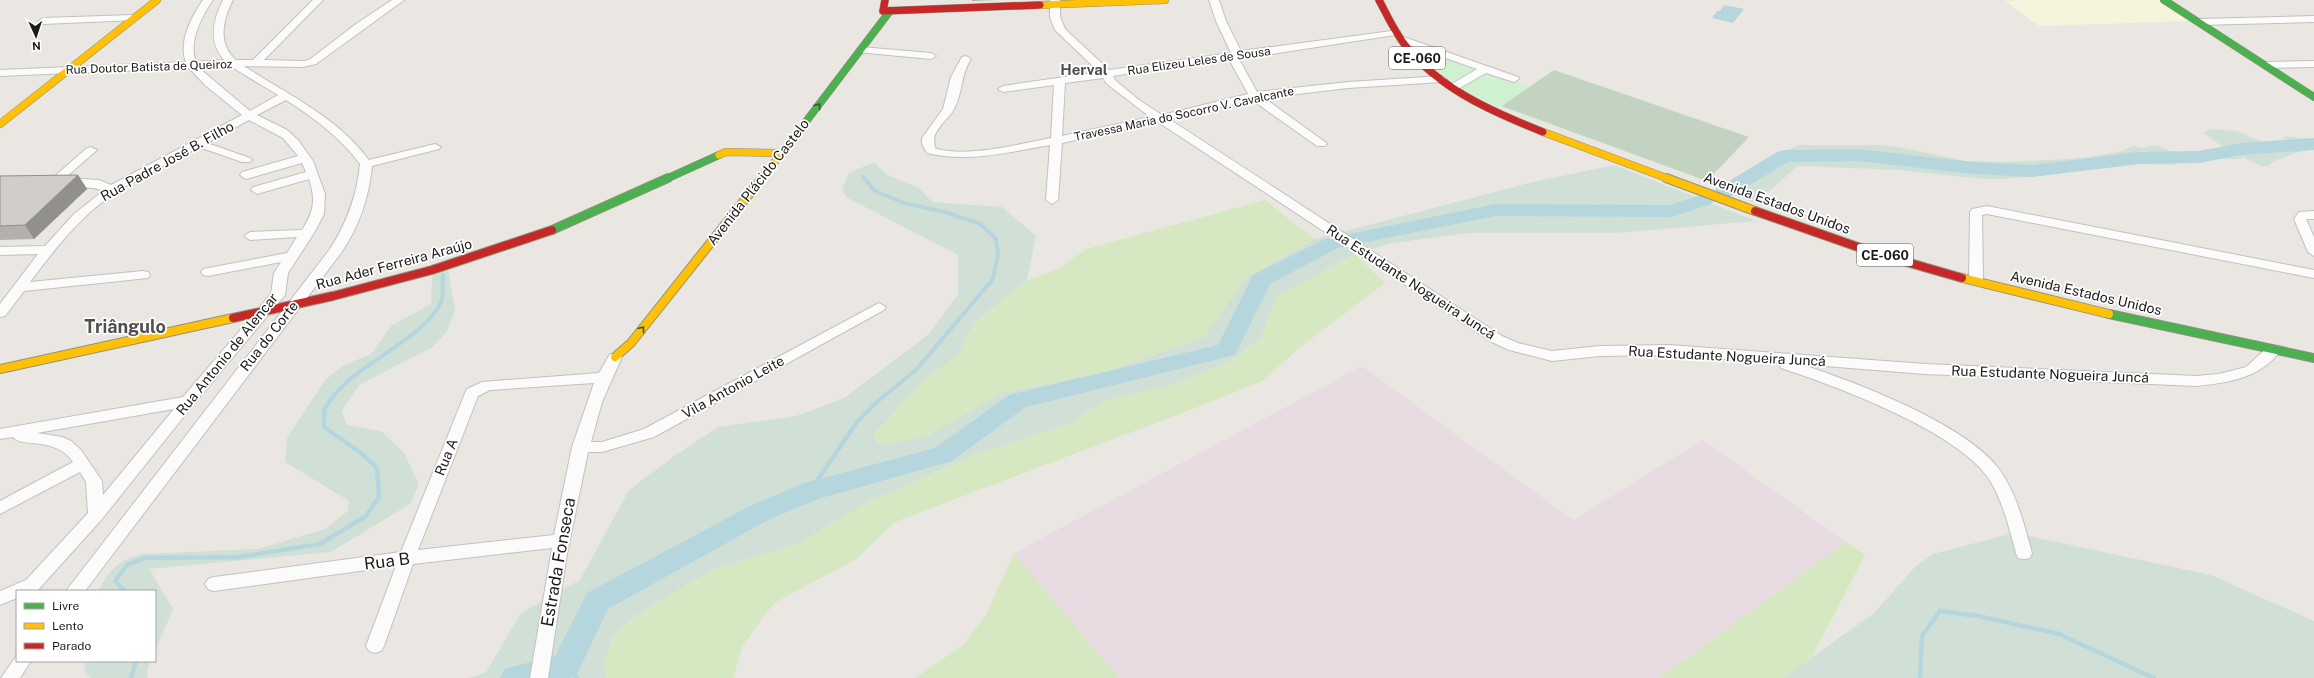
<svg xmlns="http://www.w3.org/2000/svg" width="2314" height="678" font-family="'Public Sans',sans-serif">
<rect width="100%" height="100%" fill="#eae7e3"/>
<polygon fill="#e8dbe2" points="1362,366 1573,520 1703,440 1846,542 1659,678 1119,678 1014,553"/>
<polygon fill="#f6f4dc" points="2023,0 2159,0 2191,21 2039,26 2005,1"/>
<g fill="#d6e8c1">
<polygon points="1265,200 1315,239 1245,278 1204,337 1105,372 1000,393 928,436 887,444 875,442 875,433 924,380 959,354 974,323 1027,280 1058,269 1086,249"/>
<polygon points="1355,254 1385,283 1298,349 1264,380 1214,401 895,522 855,560 774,603 743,645 733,678 606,678 604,663 613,636 635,616 688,584 715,569 797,544 870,501 974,455 1068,424 1104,400 1171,385 1229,362 1261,338 1276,297"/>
<polygon points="1846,542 1865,555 1812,657 1783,678 1659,678"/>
<polygon points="1014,553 1119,678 915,678 963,645 986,615"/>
</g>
<g fill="#d1e0d7">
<path d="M2211 129 2237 131 2262 142 2276 145 2272 141 2285 144 2287 141 2283 137C2293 135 2304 140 2314 140V149C2306 149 2271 160 2268 166H2262L2242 157 2241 159H2201L2204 162H2174L2175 165 2141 164 2004 179H1983L1898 170 1798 166 1756 203 1716 189 1798 145H1877L1899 147 1966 161 2007 162 2083 158 2122 151 2133 146 2144 148 2148 146H2159L2170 151 2196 154 2200 153 2202 149 2221 151 2223 147 2203 133Z"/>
<polygon points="874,162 887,175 919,188 932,202 1002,207 1036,236 1027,280 974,323 959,354 924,380 875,433 875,442 887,444 928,436 1000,393 1105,372 1204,337 1245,278 1315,239 1529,183 1614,165 1756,221 1617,233 1469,233 1393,243 1355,254 1276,297 1261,338 1229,362 1171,385 1104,401 1068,424 974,455 870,501 797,544 715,569 688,584 635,616 613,636 604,663 606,678 469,678 486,672 521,613 580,580 629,490 673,457 718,427 796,416 844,398 929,334 958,294 958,255 846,197 842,189 849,173"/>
<path d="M448 270 455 311 446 333 431 348 359 385 342 411 347 425 381 431 404 453 419 484 410 504 331 552 149 569 173 609 155 651V591H98C111 569 116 562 140 554L258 549 325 529 348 511 349 501 285 462 287 438 325 380 344 365 371 354 391 326 431 304 432 276Z"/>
<polygon points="2014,533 2211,575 2314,621 2314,678 1783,678 1874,613 1916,566 1933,554"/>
<polygon points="87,661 151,661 147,671 148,678 91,678 84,670"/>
</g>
<polygon fill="#c2d4c1" points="1554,70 1749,137 1707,181 1501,106"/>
<g fill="#d0f1cf">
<polygon points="1411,45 1477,69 1454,82 1424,61"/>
<polygon points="1486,71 1529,87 1499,108 1459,87"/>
</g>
<polygon fill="#b6d6dd" points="1724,5 1744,9 1733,23 1712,18 1717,11 1720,11"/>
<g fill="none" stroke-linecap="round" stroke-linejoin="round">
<polyline stroke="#b6d6dd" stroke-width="3" points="862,176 865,179"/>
<g stroke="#b6d6dd" stroke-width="4">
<polyline points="864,178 875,191 904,203 945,212 980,224 996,239 998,254 993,279 917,369 878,401"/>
<path d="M330 401C355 363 424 340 441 302 444 295 442 283 443 275"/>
</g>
<g stroke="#b6d6dd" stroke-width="4.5">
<polyline points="810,491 857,422 879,400"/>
<polyline points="125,591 115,581 127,565 144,558 239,557 320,544 366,516 379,497 377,468 361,453 324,427 324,410 330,400"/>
<polyline points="565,667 577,678"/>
<polyline points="131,678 136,661"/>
<polyline points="1920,678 1922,636 1940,611 1978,616 2059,634 2154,678"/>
</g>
<g fill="#b6d6dd" fill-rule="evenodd">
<polygon points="2314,138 2314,150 2241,155 2199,163 2139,164 2031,177 1974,174 1857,161 1788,162 1730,197 1723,199 1716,197 1713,193 1716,189 1777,152 1784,150 1857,149 1974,162 2031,165 2139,152 2199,151 2241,143"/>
<polygon points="1704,194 1711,196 1714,200 1711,204 1672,217 1495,216 1338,248 1270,284 1235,355 1026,407 952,461 818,499 768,520 608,609 576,676 570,678 500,678 504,669 555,656 587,593 750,506 801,484 935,448 1009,395 1218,345 1253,275 1325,239 1495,204 1670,205"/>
</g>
<defs>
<g id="street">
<path d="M203 0H213C202 16 188 42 196 62L224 60C208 42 213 20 223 0H233C223 19 217 44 236 60H253L313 0H323L264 60 303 61 309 60 356 24 392 0H404L316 64 303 67 244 66C288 95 336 116 369 160L435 144 441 147 439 149 372 166C369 198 359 227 341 253L85 591H66L330 249C347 222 357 196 360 164 340 137 314 118 286 100L257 115 287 130 298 140 313 161 325 194 324 214 314 233 288 273 285 295 193 405 102 519 38 590 17 591V598L0 605V591L26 580 88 513 86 482 80 472 0 514V501L73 462C56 436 20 448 13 437L0 439V429L183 397 271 294 274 273 281 262 208 276 203 275 201 272 203 269 287 253 297 237 250 240 244 236 250 232 302 230C314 211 316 200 309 179L257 194 251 190 253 187 306 172 302 163 246 179 240 175 242 172 298 156 283 138 249 120 207 143 250 158 252 160 250 162H242L199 147C171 162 142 176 116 192 81 215 54 250 30 282L143 271 148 272 150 275 148 278 24 291 5 316 0 317V304L38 254 0 255V247L45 246 74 214 103 191C90 184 71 191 60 183L54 186 48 182 87 148 91 147 97 150 65 178 99 180 111 185 242 115 206 86 189 68 0 76V70L186 62C178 42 192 16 203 0ZM230 66 278 95 250 111 199 68ZM174 409 103 495 102 481 81 450 71 441 62 437 37 433Z"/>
<path d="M1050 0H1060V17L1065 29 1109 70 1231 53 1216 21 1209 0H1219L1226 21 1241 51 1399 30 1400 32 1395 35 1239 59 1257 92 1348 82 1442 76 1447 79 1442 82 1348 88 1264 98 1325 142 1327 144 1325 146H1317L1252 100 1169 119 1502 336 1518 343 1552 351 1600 346 1669 345 1925 364 2196 376 2219 374 2246 367 2269 346H2279L2281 349C2263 378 2227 383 2196 386L1925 374 1800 364C1853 381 1966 424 1999 469 2017 494 2024 524 2032 553L2030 558 2024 559 2018 558 2016 553C2009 528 2003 501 1989 479 1957 431 1836 386 1781 368L1780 363 1669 355 1600 356 1552 361 1509 350 1492 342 1158 122 1062 143 1058 200 1052 204 1046 200 1050 145C1010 152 967 163 927 153L922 144V138L943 109 951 77 962 57 966 56 971 59C960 76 963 93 954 109 947 122 928 132 936 149 971 157 1015 145 1051 138L1054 85 1003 92 998 89 1003 86 1099 72 1055 30 1050 17ZM1229 59 1248 94 1162 115 1139 100 1115 80 1113 76ZM1103 78 1107 84 1150 117 1062 136 1065 83Z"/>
<polygon points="133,15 136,16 136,20 43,24 38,21 43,18"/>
<polygon points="2314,16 2314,22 2199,25 2194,22 2199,19"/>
<polygon points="1401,36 1518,77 1519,79 1514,82 1486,73 1458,89 1450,89 1450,85 1477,69 1397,41 1397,37"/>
<polygon points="861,47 931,53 936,56 931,59 857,52 856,50"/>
<polygon points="2314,61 2314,67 2266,68 2261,65 2266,62"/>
<polygon points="1987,206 2314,270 2314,278 1987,214 1982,215 1983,281 1976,285 1969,281 1970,212 1972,209"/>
<polygon points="2314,211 2314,219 2306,219 2314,237 2314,256 2308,252 2294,219 2299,212"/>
<path d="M879 303 886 307 884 310 654 437 602 452H588L567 554 548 678H530L552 548 413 564 384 646 381 651 375 653 369 651 366 646 396 566 214 591 208 589 205 584 208 579 214 577 401 552 465 393 467 389 482 382 599 373 610 354H620L622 357 602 402 591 442H602L644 429ZM594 383 572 447 554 535 418 550 478 396 490 390Z"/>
<polygon points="17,655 17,661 31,661 20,678 1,678"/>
</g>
<g id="fast-far1">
<polyline points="2164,0 2314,97"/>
<polyline points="792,140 890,11"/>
<polyline points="666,179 719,155"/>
</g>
<g id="fast">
<polyline points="552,230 668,178"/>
<polyline points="2109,314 2314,358"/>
</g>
<g id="slow-far1">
<polyline points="1040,5 1165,0"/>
<polyline points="0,124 157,0"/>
<polyline points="1543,132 1669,179"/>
<polyline points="719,155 726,152 782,153"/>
<polyline points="761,179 792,140"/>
</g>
<g id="slow">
<polyline points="1666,178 1755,211"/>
<polyline points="1962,278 2109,314"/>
<polyline points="615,357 631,343 762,178"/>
<polyline points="0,369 233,318"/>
</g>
<g id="jam-far1">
<polyline points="885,0 883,11 1040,5"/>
<path d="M1379 0C1387 15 1394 31 1405 45 1439 89 1493 112 1543 132"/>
</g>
<g id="jam">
<polyline points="1755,211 1875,253 1962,278"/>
<polyline points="233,318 333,296 432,270 552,230"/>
</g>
</defs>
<use href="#street" stroke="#c2c1bf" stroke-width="2"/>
<use href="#fast-far1" stroke="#91927c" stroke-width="8"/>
<use href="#fast" stroke="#91927c" stroke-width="10"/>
<use href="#slow-far1" stroke="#91927c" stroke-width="8"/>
<use href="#slow" stroke="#91927c" stroke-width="10"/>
<use href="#jam-far1" stroke="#91927c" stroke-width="8"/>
<use href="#jam" stroke="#91927c" stroke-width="10"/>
<use href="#street" fill="#fcfbfb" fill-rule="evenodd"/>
<use href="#fast-far1" stroke="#4caf50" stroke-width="7"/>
<use href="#fast" stroke="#4caf50" stroke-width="8"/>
<use href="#slow-far1" stroke="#ffc107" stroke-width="7"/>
<use href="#slow" stroke="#ffc107" stroke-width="8"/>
<use href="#jam-far1" stroke="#c62828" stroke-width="7"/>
<use href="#jam" stroke="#c62828" stroke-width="8"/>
</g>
<g fill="#b3b0ae">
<polygon points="972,0 998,0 972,1"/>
<polygon points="78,175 87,189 34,239 0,240 0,176"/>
</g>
<polygon fill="#92908d" points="78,175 87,189 34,239 25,225"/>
<polygon fill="#d0cdca" stroke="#92908d" points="78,175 25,225 0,226 0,176"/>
<defs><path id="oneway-chevron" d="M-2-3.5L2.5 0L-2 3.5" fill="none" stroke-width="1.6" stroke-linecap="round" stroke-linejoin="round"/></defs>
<g stroke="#315e33">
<use href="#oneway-chevron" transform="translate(818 106) rotate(-53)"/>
<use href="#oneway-chevron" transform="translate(642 329) rotate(-52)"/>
</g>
<g text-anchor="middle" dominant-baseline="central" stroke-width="3.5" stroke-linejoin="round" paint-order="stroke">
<g font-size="12" fill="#1b1b1b" stroke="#fff">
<text transform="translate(1199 61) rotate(-8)">Rua Elizeu Leles de Sousa</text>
<text transform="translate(149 67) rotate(-2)">Rua Doutor Batista de Queiroz</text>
<text transform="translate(1184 114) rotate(-12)">Travessa Maria do Socorro V. Cavalcante</text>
</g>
<g fill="#fff" stroke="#5f5f5f" stroke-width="1">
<rect x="1389" y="47" width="56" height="22" rx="3"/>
<rect x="1857" y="244" width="56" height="22" rx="3"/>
</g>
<g font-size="13" font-weight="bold" fill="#1b1b1b">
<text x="1417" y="58">CE-060</text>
<text x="1885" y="255">CE-060</text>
</g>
<g font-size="14" fill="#1b1b1b" stroke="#fff">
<text transform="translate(167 161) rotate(-29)">Rua Padre José B. Filho</text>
<text transform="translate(758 182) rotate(-52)">Avenida Plácido Castelo</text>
<text transform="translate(1777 203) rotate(20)">Avenida Estados Unidos</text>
<text transform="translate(394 264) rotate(-15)">Rua Ader Ferreira Araújo</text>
<text transform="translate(1411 282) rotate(33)">Rua Estudante Nogueira Juncá</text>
<text transform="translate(2086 293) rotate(13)">Avenida Estados Unidos</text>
<text transform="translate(269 336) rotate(-52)">Rua do Corte</text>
<text transform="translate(227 354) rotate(-51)">Rua Antonio de Alencar</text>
<text transform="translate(1727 356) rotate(3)">Rua Estudante Nogueira Juncá</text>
<text transform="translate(2050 374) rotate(2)">Rua Estudante Nogueira Juncá</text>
<text transform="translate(733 387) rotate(-29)">Vila Antonio Leite</text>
<text transform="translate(446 457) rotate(-68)">Rua A</text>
</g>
<g font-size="15" font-weight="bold" fill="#4e4e4e" stroke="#fff">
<text x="1084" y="69">Herval</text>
</g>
<g font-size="17" fill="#1b1b1b" stroke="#fff">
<text transform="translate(387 561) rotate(-7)">Rua B</text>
<text transform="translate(558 562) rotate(-80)">Estrada Fonseca</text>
</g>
<g font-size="18" font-weight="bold" fill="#4e4e4e" stroke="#fff">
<text x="125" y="326">Triângulo</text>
</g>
</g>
<rect x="16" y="590" width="140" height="72" fill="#ffffff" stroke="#a4a4a4"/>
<rect x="24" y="603" width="20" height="6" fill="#4caf50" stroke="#a4a4a4"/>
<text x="52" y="610" font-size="12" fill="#1b1b1b">Livre</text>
<rect x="24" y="623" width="20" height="6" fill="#ffc107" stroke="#a4a4a4"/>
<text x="52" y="630" font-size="12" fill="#1b1b1b">Lento</text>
<rect x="24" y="643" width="20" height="6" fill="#c62828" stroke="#a4a4a4"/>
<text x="52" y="650" font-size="12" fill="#1b1b1b">Parado</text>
<g transform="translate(36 36) rotate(177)" stroke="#ffffff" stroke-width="3" paint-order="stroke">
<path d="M0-3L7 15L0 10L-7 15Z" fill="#1b1b1b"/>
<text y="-6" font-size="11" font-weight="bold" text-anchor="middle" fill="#1b1b1b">N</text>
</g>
</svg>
